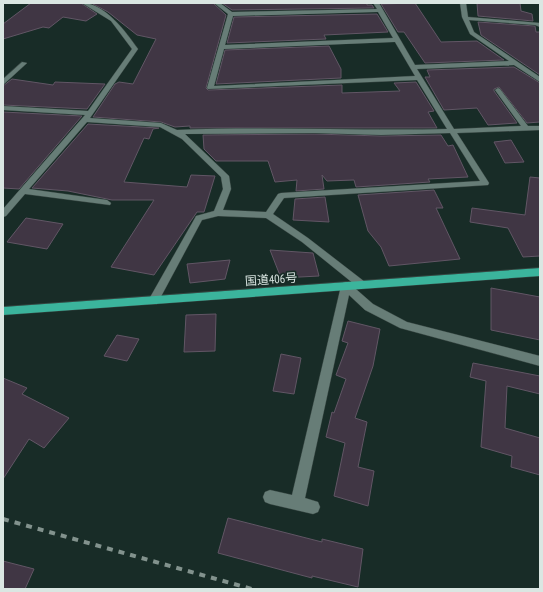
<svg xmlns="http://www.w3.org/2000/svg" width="543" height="592" font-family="'PT Sans Narrow','Noto Sans JP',sans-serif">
<rect width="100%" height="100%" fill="#182c27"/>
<g fill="#403644" stroke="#615665">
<polygon points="31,3 81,3 97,14 86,21 63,17 49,28 43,27 3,39 3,24"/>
<polygon points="91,3 213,3 226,15 206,88 208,90 342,85 342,93 400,91 394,83 416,82 434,111 428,112 437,128 190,128 190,126 175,127 161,122 93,117 115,84 119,82 133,84 156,39 137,35 108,12"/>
<polygon points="222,3 367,3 367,5 372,5 374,8 232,10"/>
<polygon points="415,3 441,42 477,41 504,60 425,63 404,32 398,32 381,4"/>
<polygon points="477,3 520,3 521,11 532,14 533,21 478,16"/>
<polygon points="377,14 388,32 324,35 326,39 227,43 234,17"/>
<polygon points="478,22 535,26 536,32 540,32 540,75 481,35"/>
<polygon points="329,46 341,69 341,78 216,84 225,50"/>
<polygon points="514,67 540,83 540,122 527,123 499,87 494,89 494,91 517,123 488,125 477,108 444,110 425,77 430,77 427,70"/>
<polygon points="12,79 53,85 55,82 105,84 87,109 3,105 3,86"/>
<polygon points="3,112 82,116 19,189 3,188"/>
<polygon points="88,124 159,128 153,129 149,139 144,138 124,182 187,187 191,175 215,176 204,212 197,212 154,275 111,267 154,200 112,200 68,191 32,188"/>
<polygon points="315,134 381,136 441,135 448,146 453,145 468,177 428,179 430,182 356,187 354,180 327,181 322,175 324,189 296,191 297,180 275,182 268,161 216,161 204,149 203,135"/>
<polygon points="511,140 524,162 505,163 494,142"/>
<polygon points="530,177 540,178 540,256 523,257 508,228 470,222 472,208 525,215"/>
<polygon points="434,190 443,208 436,208 460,259 389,266 381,247 368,231 358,195"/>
<polygon points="325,197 329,222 293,220 295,199"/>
<polygon points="26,218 63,224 47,249 7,242"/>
<polygon points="270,250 313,253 319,276 281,278"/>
<polygon points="230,260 225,279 190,283 187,264"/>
<polygon points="491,288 540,297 540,340 491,330"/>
<polygon points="216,314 215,351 184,352 186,315"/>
<polygon points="348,321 380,329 373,366 355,418 367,422 358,467 374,471 368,506 334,496 345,443 326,437 332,412 334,413 346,379 336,375 348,343 342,341"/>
<polygon points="117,335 139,339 127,361 104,356"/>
<polygon points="281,354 301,358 294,394 273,391"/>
<polygon points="473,363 540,376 540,394 507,386 505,428 540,438 540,475 511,467 512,456 481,447 486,381 470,377"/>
<polygon points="3,378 27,388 22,394 69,418 44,448 29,439 3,479"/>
<polygon points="228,518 322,542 322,539 363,549 358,587 312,576 312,578 218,553"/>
<polygon points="3,561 34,569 25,589 3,589"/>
</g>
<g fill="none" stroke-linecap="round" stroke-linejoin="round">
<defs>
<g id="minor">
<path d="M82 3C105 3 126 32 138 49L90 118 161 123 177 130C267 126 357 131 447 129L417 80 208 89 207 88 228 14 214 3H220L232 12 377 9 373 3H379L415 65 509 61 470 34 462 17 460 3H466L468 17 540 23V27L535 25 469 20 474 32 540 77V82L514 65 417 69 454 129 521 126 495 90 498 88 500 89 528 126H540V130L457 133 489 183 488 185 284 198 273 214 308 238 365 282 367 285 365 288H359L302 242 266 218 218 216 202 220 157 304H149L148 301 195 218 196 216 214 211 223 189 221 177 182 139 160 127 87 122 29 189 107 200 111 203 110 205 25 194 6 216 3 217V209L85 115 3 110V106L88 111 132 49 111 21ZM378 12 393 38 225 45 233 16ZM395 42 415 76 214 86 224 49ZM315 133 381 135 450 133 480 181 281 193 278 194 266 212 223 210 231 189 229 176 185 134Z"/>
<polygon points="22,62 27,63 3,85 3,79"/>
<polygon points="346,282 349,283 373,304 407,322 540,356 540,366 400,328 365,310 349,295 305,498 318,502 320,507 318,512 313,514 270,504 265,502 263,497 265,492 270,490 292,495 341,286 343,283"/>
</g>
<polygon id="trunk" points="540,268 540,276 3,315 3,307"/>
</defs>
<use href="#minor" stroke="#374642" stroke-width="1"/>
<use href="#trunk" stroke="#374642" stroke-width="1"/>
<use href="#minor" fill="#677d77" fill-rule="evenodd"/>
<use href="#trunk" fill="#3bb49c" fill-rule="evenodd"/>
<polyline stroke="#82928d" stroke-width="4" stroke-dasharray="6 6" stroke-linecap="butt" points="3,519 252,589"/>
</g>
<g text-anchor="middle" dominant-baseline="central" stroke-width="3.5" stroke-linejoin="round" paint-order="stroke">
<g font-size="12" fill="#dae6e2" stroke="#182c27">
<text transform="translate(271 279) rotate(-4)">国道406号</text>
</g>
</g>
<rect width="543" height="592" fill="none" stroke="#dae6e2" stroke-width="8"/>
</svg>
